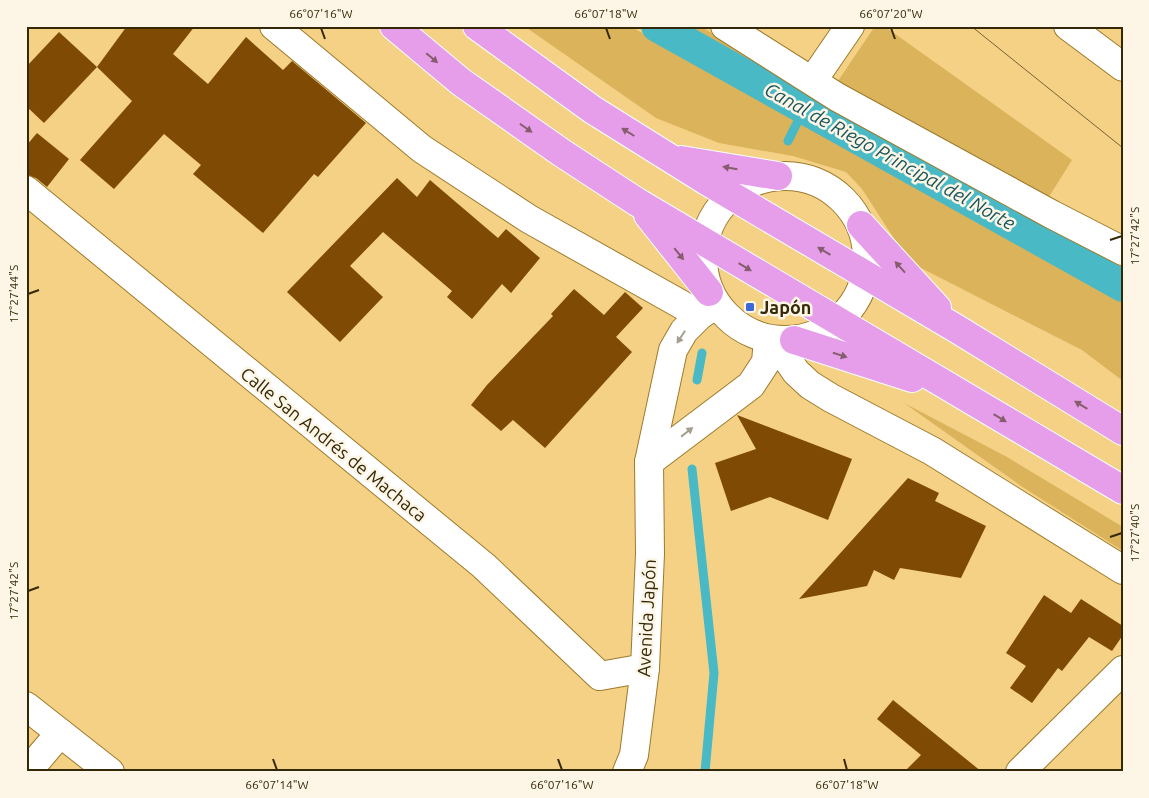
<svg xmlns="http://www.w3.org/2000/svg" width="1149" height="798" font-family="Ubuntu,sans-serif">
<rect width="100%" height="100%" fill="#f5d185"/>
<g fill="#dab35b">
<polygon points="524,26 630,26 804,125 1123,299 1123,381 1082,350 919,267 895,240 862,189 846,172 793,156 719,143 656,118"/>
<polygon points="672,26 700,26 827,101 1123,259 1123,276 828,116"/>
<polygon points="875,26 884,26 1072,160 1045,203 838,81"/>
<polygon points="904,403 1007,457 1123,527 1123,551 1021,486"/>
</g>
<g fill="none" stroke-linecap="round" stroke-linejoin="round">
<g stroke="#49b9c5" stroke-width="9">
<polyline points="788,141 804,109"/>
<polyline points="697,380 702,353"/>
<polyline points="692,469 714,673 705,772"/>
</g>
<polyline stroke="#49b9c5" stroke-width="32" points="657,26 1123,286"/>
</g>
<g fill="#7e4a04">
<polygon points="127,26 195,26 173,54 208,84 246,37 283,70 292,61 366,123 318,177 314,174 263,233 193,174 201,165 164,134 114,189 80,160 132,101 97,67"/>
<polygon points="59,32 97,67 44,123 26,106 26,67"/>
<polygon points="37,133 69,159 47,187 36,178 26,175 26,146"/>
<polygon points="397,178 417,197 430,180 498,238 506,229 540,258 511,293 502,284 472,319 447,297 452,291 383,232 350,266 383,297 340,342 287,292"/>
<polygon points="574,289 604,315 625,292 643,308 616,337 632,352 545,448 513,420 501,431 471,405 487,385 553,316 551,314"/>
<polygon points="737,415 852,459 828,520 770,497 731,511 715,463 756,449"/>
<polygon points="908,478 939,493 935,501 986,526 961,578 900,568 894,580 874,570 867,586 799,599"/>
<polygon points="1044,595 1071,613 1081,599 1123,626 1123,635 1112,651 1089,637 1062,671 1058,668 1032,703 1010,688 1026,666 1006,653"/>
<polygon points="893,700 982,772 904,772 921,755 877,719"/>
</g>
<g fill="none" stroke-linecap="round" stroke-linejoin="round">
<defs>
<g id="minor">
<polyline points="274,26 422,149 529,219 700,315"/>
<polyline points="725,26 837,97 1051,214 1123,251"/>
<polyline points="1068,26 1123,67"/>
<polyline points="813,80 850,26"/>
<circle cx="785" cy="258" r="82"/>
<polyline points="26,190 484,566 600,676 645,668"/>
<polyline points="783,340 787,359 796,372 810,385 831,398 932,451 1123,570"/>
<polyline points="649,462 751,385 766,362 768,340"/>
<polyline points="26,706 110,772"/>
<polyline points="27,772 60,733"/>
<polyline points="627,772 634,755 645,668 650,554 649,462 673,350 684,331 700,315 715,305"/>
<polyline points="1020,772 1123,670"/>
</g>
<g id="highway">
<polyline points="394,26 461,82 562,153 637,202 1123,490"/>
<polyline points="477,26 593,110 705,180 957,329 1123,431"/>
<polyline points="681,160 778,176"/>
<polyline points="648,215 709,292"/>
<polyline points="861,225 937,308"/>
<polyline points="794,340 912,378"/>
</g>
</defs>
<use href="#minor" stroke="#9c7b2d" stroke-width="30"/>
<use href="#highway" stroke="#fff" stroke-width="30"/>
<use href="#minor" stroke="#fff" stroke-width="28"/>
<use href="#highway" stroke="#e69eea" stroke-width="28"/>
<polyline stroke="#776231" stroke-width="1" points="971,26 1123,148"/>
</g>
<defs><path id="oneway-solid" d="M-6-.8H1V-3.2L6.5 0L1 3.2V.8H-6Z" transform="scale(1.25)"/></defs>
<g fill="#855d6d">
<use href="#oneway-solid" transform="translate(432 58) rotate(40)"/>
<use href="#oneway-solid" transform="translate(526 128) rotate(35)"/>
<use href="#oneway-solid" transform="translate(628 132) rotate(-148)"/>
<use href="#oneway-solid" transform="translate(730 168) rotate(-170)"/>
<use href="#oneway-solid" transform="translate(824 251) rotate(-149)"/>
<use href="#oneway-solid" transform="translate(679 254) rotate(51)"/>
<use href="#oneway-solid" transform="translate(745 267) rotate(31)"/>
<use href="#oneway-solid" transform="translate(900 267) rotate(-132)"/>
<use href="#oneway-solid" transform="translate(840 355) rotate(18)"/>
<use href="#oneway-solid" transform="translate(1081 405) rotate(-149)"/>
<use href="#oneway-solid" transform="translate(1000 418) rotate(31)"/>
</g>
<g fill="#a49e8f">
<use href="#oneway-solid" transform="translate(681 337) rotate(123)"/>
<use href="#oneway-solid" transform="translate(687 432) rotate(-38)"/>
</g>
<path fill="none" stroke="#352806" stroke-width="2" d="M321 28 325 39M606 28 610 39M891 28 895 39M1110 240 1122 236M28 294 39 290M1110 537 1122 533M28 591 39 587M273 759 277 770M558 759 562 770M844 759 847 770"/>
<rect fill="#3d67d8" stroke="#fdf6e7" stroke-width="2" x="745" y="302" width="10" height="10" rx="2.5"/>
<g text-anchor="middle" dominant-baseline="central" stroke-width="5" stroke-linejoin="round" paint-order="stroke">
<g font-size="18" font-weight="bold" fill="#352806" stroke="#fdf6e7" text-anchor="start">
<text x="760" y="307">Japón</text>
</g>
<g font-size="18" fill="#352806" stroke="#fdf6e7">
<text transform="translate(334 444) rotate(39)">Calle San Andrés de Machaca</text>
<text transform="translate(646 618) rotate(-87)">Avenida Japón</text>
</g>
<g font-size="19" font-style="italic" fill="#16565d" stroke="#fdf6e7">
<text transform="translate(890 156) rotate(29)">Canal de Riego Principal del Norte</text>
</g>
</g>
<rect width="1149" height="798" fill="none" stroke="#fdf6e7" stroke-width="55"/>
<rect x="28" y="28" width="1094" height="742" fill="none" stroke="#352806" stroke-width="2"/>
<g font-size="12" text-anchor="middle" fill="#352806">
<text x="321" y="18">66°07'16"W</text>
<text x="606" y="18">66°07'18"W</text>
<text x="891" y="18">66°07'20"W</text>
<text transform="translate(1135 236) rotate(-90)" y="4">17°27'42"S</text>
<text transform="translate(14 294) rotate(-90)" y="4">17°27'44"S</text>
<text transform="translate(1135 533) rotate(-90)" y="4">17°27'40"S</text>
<text transform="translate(14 591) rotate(-90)" y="4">17°27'42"S</text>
<text x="277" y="789">66°07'14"W</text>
<text x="562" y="789">66°07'16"W</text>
<text x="847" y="789">66°07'18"W</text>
</g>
</svg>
